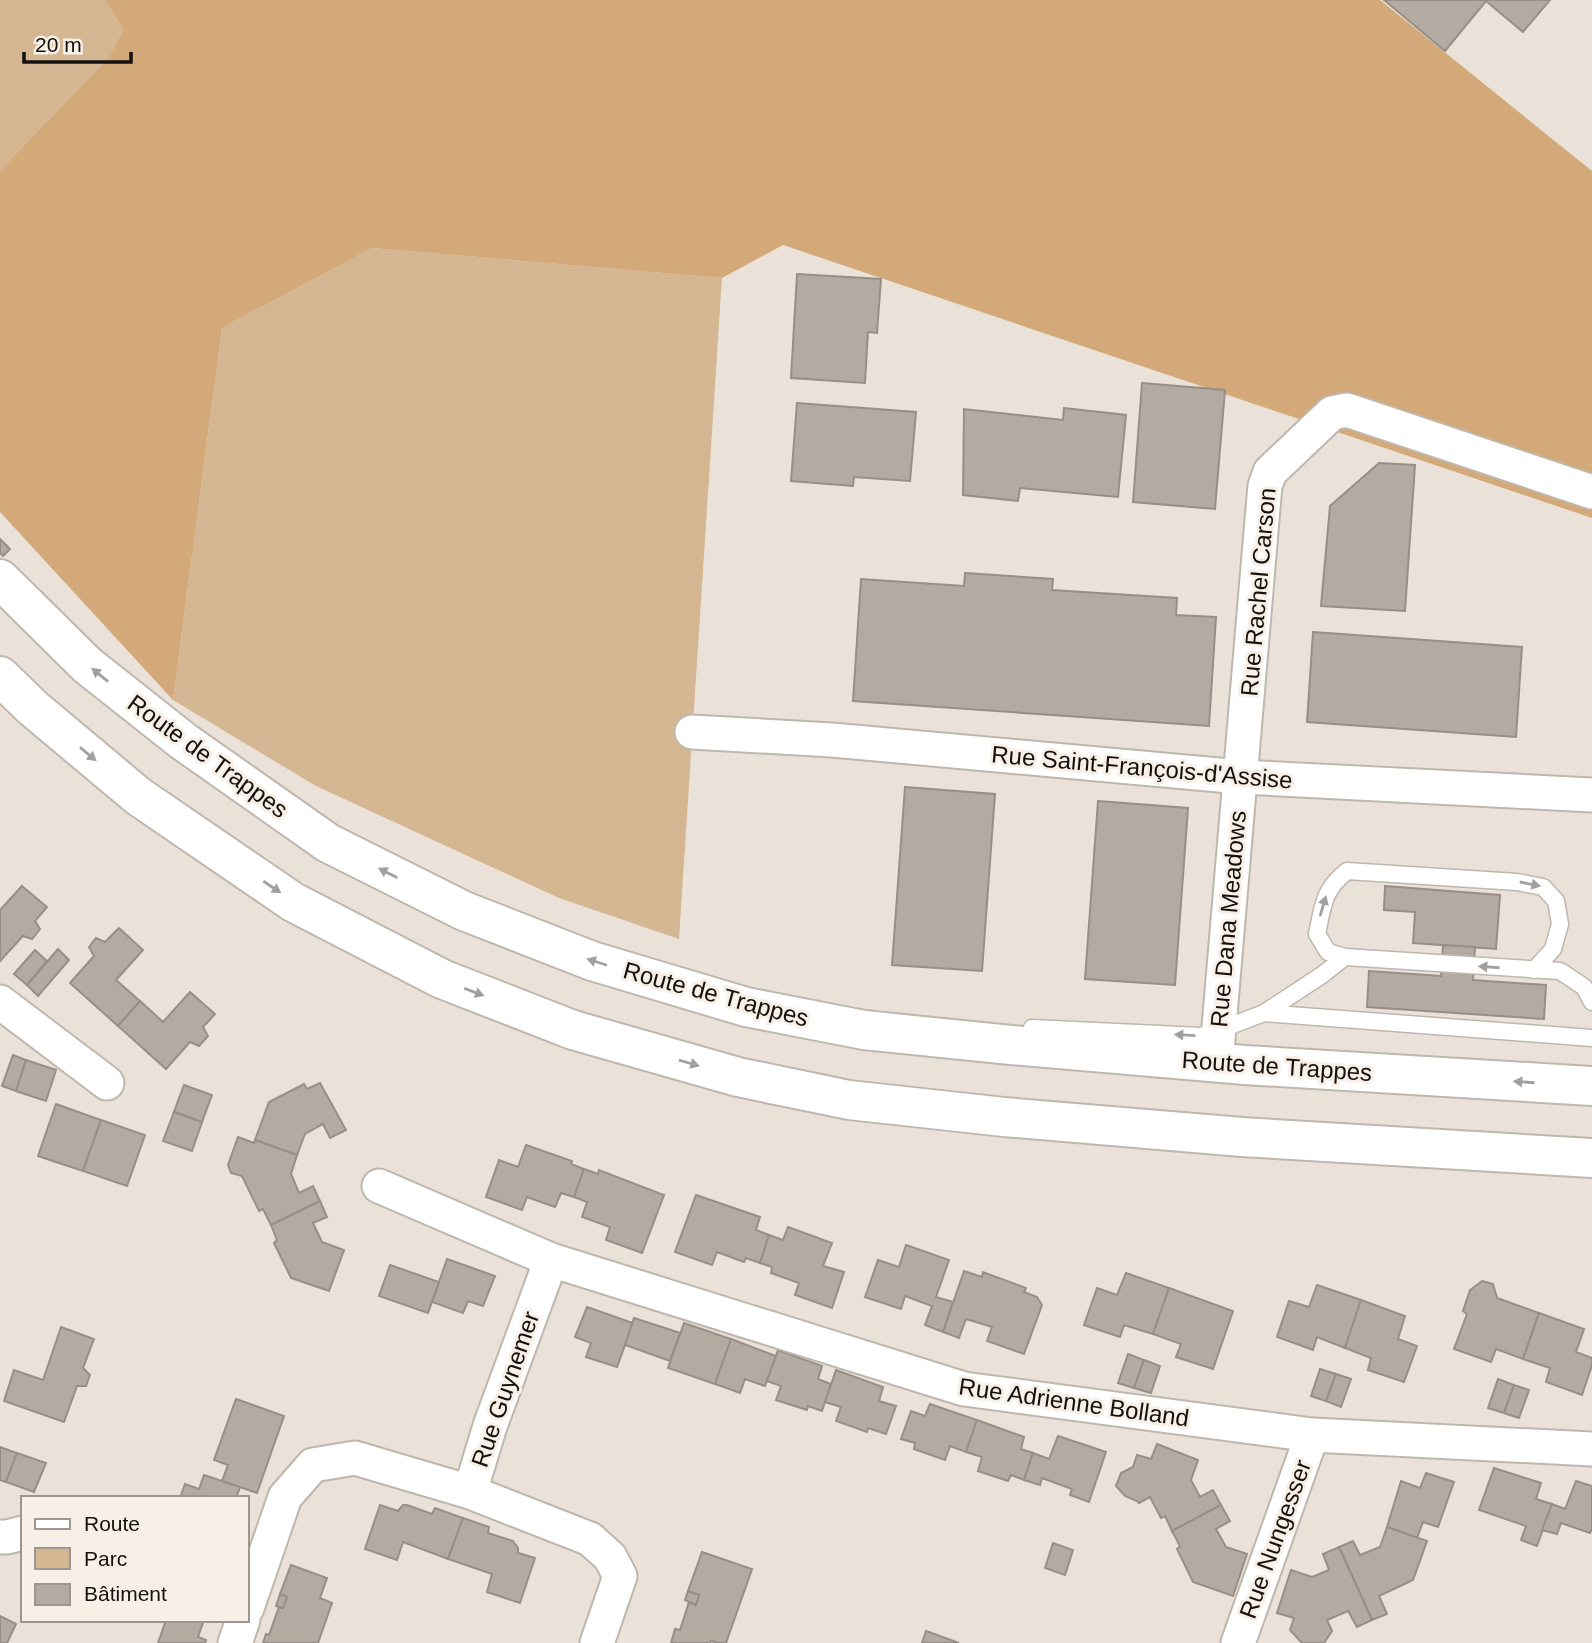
<svg xmlns="http://www.w3.org/2000/svg" width="1592" height="1643" font-family="Arial,sans-serif">
<rect width="100%" height="100%" fill="#eae2d8"/>
<g fill="#d5b693">
<polygon points="0,0 240,0 0,335"/>
<polygon points="372,248 722,278 679,939 559,898 316,786 173,700 222,328"/>
</g>
<polygon fill="#d3a979" points="105,0 1380,0 1592,171 1592,518 783,245 722,278 372,248 222,328 173,700 0,512 0,171 109,58 124,29"/>
<g fill="#b3aba2" stroke="#978f87" stroke-width="2">
<polygon points="1384,0 1550,0 1523,32 1486,1 1445,51"/>
<polygon points="797,274 881,279 877,333 868,332 865,383 791,378"/>
<polygon points="1142,383 1225,390 1215,509 1133,502"/>
<polygon points="797,403 916,412 910,481 854,477 853,486 791,481"/>
<polygon points="1064,408 1126,415 1118,497 1020,488 1018,501 963,495 964,409 1063,420"/>
<polygon points="1379,463 1415,465 1405,611 1321,606 1330,506"/>
<polygon points="0,539 10,549 3,556 0,553"/>
<polygon points="965,573 1053,579 1052,590 1177,598 1176,615 1216,617 1209,726 853,701 861,579 964,586"/>
<polygon points="1313,632 1522,647 1516,737 1307,722"/>
<polygon points="905,787 995,794 982,971 892,965"/>
<polygon points="1098,801 1188,808 1175,985 1085,979"/>
<polygon points="22,886 47,907 35,921 40,929 32,939 23,936 0,961 0,910"/>
<polygon points="1385,886 1500,895 1496,949 1413,943 1415,912 1384,910"/>
<polygon points="119,928 143,950 116,980 140,1001 118,1026 70,983 94,956 89,947 96,938 105,942"/>
<polygon points="1443,945 1475,947 1473,980 1546,985 1544,1019 1367,1007 1369,971 1441,976"/>
<polygon points="58,949 69,960 38,996 27,985"/>
<polygon points="35,950 47,961 27,985 14,974"/>
<polygon points="190,992 215,1014 203,1027 208,1036 199,1046 190,1042 166,1069 118,1026 140,1001 163,1022"/>
<polygon points="13,1055 26,1060 16,1091 2,1086"/>
<polygon points="26,1060 56,1070 46,1101 16,1091"/>
<polygon points="320,1083 346,1130 330,1138 323,1124 305,1134 297,1155 255,1140 269,1102 304,1084 307,1089"/>
<polygon points="184,1085 212,1095 202,1122 174,1112"/>
<polygon points="56,1104 101,1120 83,1171 38,1156"/>
<polygon points="174,1112 202,1122 192,1151 163,1141"/>
<polygon points="101,1120 145,1135 127,1186 83,1171"/>
<polygon points="238,1137 254,1143 255,1140 297,1155 291,1174 299,1193 313,1186 320,1201 271,1225 263,1209 259,1211 242,1176 231,1173 228,1165"/>
<polygon points="526,1145 572,1161 571,1164 584,1169 574,1197 561,1193 555,1207 527,1197 522,1210 486,1197 499,1160 518,1167"/>
<polygon points="584,1169 598,1174 599,1170 664,1195 642,1253 606,1240 610,1227 582,1217 587,1202 574,1197"/>
<polygon points="696,1195 760,1217 756,1230 769,1235 760,1263 746,1258 744,1262 717,1252 712,1265 675,1252"/>
<polygon points="320,1201 327,1217 313,1223 322,1242 344,1250 329,1291 291,1278 274,1243 277,1240 271,1225"/>
<polygon points="788,1227 832,1243 823,1266 844,1272 832,1308 795,1295 799,1283 771,1273 772,1267 760,1263 769,1235 783,1240"/>
<polygon points="906,1245 949,1260 936,1297 953,1302 943,1332 925,1325 932,1306 905,1296 901,1309 865,1297 878,1260 899,1267"/>
<polygon points="447,1259 495,1276 483,1306 468,1301 463,1313 432,1302"/>
<polygon points="390,1265 439,1282 428,1313 379,1296"/>
<polygon points="964,1271 982,1277 983,1272 1026,1288 1024,1292 1037,1297 1042,1305 1024,1354 987,1341 992,1327 966,1319 959,1338 943,1332"/>
<polygon points="1126,1273 1169,1288 1153,1334 1124,1325 1120,1337 1084,1325 1097,1288 1117,1295"/>
<polygon points="1482,1281 1493,1284 1497,1298 1539,1313 1523,1359 1496,1349 1491,1362 1454,1349 1467,1314 1463,1311 1470,1290"/>
<polygon points="1317,1285 1361,1300 1345,1348 1317,1337 1313,1350 1277,1337 1289,1301 1309,1307"/>
<polygon points="1169,1288 1233,1311 1213,1369 1176,1357 1181,1344 1153,1334"/>
<polygon points="1361,1300 1405,1316 1398,1339 1417,1346 1404,1382 1368,1370 1371,1358 1345,1348"/>
<polygon points="587,1307 633,1323 617,1367 586,1357 591,1343 575,1337"/>
<polygon points="1539,1313 1584,1329 1576,1352 1592,1358 1592,1365 1582,1395 1546,1382 1550,1368 1523,1359"/>
<polygon points="634,1318 680,1333 670,1361 625,1345"/>
<polygon points="684,1323 731,1339 715,1384 668,1368"/>
<polygon points="61,1327 94,1339 83,1368 90,1375 86,1386 77,1386 64,1422 4,1401 14,1370 43,1380"/>
<polygon points="731,1339 776,1356 765,1386 745,1379 740,1393 715,1384"/>
<polygon points="778,1350 822,1366 818,1379 831,1384 822,1411 808,1406 807,1410 776,1400 781,1386 767,1381"/>
<polygon points="1128,1354 1144,1360 1134,1388 1118,1383"/>
<polygon points="1144,1360 1160,1366 1151,1393 1134,1388"/>
<polygon points="1320,1369 1336,1374 1326,1401 1311,1396"/>
<polygon points="836,1370 883,1387 879,1401 896,1406 886,1434 868,1428 867,1432 836,1421 841,1407 825,1402"/>
<polygon points="1336,1374 1351,1379 1341,1407 1326,1401"/>
<polygon points="1498,1379 1514,1385 1504,1413 1488,1408"/>
<polygon points="1514,1385 1529,1390 1519,1418 1504,1413"/>
<polygon points="236,1399 284,1416 257,1493 222,1481 228,1465 214,1460"/>
<polygon points="930,1404 977,1420 966,1452 950,1446 945,1460 914,1449 915,1443 901,1439 911,1411 925,1416"/>
<polygon points="977,1420 1024,1437 1021,1449 1033,1453 1024,1480 1011,1475 1008,1481 978,1471 982,1457 966,1452"/>
<polygon points="1058,1436 1106,1452 1089,1502 1070,1495 1072,1489 1042,1478 1040,1485 1024,1480 1033,1453 1049,1459"/>
<polygon points="1157,1444 1198,1460 1191,1480 1200,1497 1213,1490 1221,1505 1172,1531 1165,1516 1161,1518 1150,1497 1139,1503 1137,1501 1125,1496 1116,1486 1121,1473 1133,1467 1137,1455 1151,1459"/>
<polygon points="0,1447 17,1453 6,1482 0,1480"/>
<polygon points="17,1453 46,1463 34,1492 6,1482"/>
<polygon points="1494,1468 1541,1483 1536,1499 1552,1504 1537,1546 1521,1540 1526,1526 1479,1510"/>
<polygon points="1426,1473 1454,1482 1438,1527 1423,1522 1417,1538 1387,1527 1401,1481 1420,1488"/>
<polygon points="204,1475 240,1487 236,1498 180,1498 185,1484 199,1489"/>
<polygon points="1576,1481 1592,1486 1592,1529 1590,1533 1561,1523 1557,1534 1542,1530 1552,1504 1565,1509"/>
<polygon points="380,1505 398,1511 403,1505 407,1505 432,1514 435,1508 463,1518 448,1559 403,1542 397,1560 365,1549"/>
<polygon points="1221,1505 1230,1521 1216,1529 1226,1547 1247,1554 1233,1596 1193,1582 1177,1549 1180,1546 1172,1531"/>
<polygon points="463,1518 489,1527 488,1533 513,1541 518,1548 518,1553 535,1558 520,1603 487,1592 492,1574 448,1559"/>
<polygon points="1387,1527 1427,1541 1413,1580 1379,1596 1387,1614 1372,1620 1339,1547 1353,1541 1360,1555 1380,1547"/>
<polygon points="1053,1543 1073,1550 1065,1575 1045,1568"/>
<polygon points="1339,1547 1372,1620 1357,1627 1348,1611 1327,1620 1332,1631 1324,1643 1302,1643 1290,1630 1294,1618 1277,1613 1291,1570 1312,1577 1329,1570 1323,1554"/>
<polygon points="702,1552 752,1569 726,1643 718,1643 711,1641 710,1643 671,1643 675,1629 680,1630 689,1602 696,1605 699,1595 688,1591"/>
<polygon points="291,1565 327,1578 320,1598 332,1603 318,1643 263,1643 266,1634 269,1635 279,1607 283,1608 287,1597 280,1594"/>
<polygon points="688,1591 699,1595 696,1605 685,1600"/>
<polygon points="280,1594 287,1597 283,1608 276,1606"/>
<polygon points="0,1616 16,1624 7,1643 0,1643"/>
<polygon points="166,1620 204,1620 198,1637 206,1640 205,1643 158,1643"/>
<polygon points="926,1631 959,1643 922,1643"/>
</g>
<g fill="none" stroke-linecap="round" stroke-linejoin="round">
<defs>
<g id="service">
<path d="M1345 957 1328 952 1317 934C1323 906 1323 890 1347 871L1517 882 1543 887 1556 901 1560 924 1553 949 1534 970"/>
<polyline points="1264,1013 1592,1038"/>
<polyline points="1032,1028 1201,1036 1217,1031 1264,1013 1322,975 1345,957 1560,971 1584,987 1592,1002"/>
</g>
<g id="minor">
<polyline points="692,732 832,740 1241,777 1592,795"/>
<polyline points="0,1002 107,1083"/>
<polyline points="1216,1062 1263,508 1265,486 1270,472 1332,413 1347,410 1592,492"/>
<polyline points="379,1186 551,1260 964,1389 1312,1435 1592,1449"/>
<polyline points="470,1492 590,1539 610,1557 620,1576 597,1643"/>
<polyline points="0,1537 7,1537 23,1533"/>
<polyline points="247,1608 285,1497 313,1465 355,1458 470,1492 490,1426 551,1260"/>
<polyline points="235,1643 243,1620"/>
<polyline points="1238,1643 1312,1435"/>
</g>
<g id="secondary">
<polyline points="0,579 87,665 183,741 328,843 464,911 592,961 746,1007 864,1030 1011,1045 1245,1065 1592,1086"/>
<polyline points="0,676 33,708 138,796 293,902 442,979 573,1030 738,1077 849,1100 1004,1117 1242,1137 1592,1158"/>
</g>
</defs>
<use href="#service" stroke="#bfb7ae" stroke-width="19"/>
<use href="#minor" stroke="#bfb7ae" stroke-width="37"/>
<use href="#secondary" stroke="#bfb7ae" stroke-width="42"/>
<use href="#service" stroke="#fff" stroke-width="16"/>
<use href="#minor" stroke="#fff" stroke-width="33"/>
<use href="#secondary" stroke="#fff" stroke-width="38"/>
</g>
<defs><path id="oneway-solid" d="M-6-.8H1V-3.2L6.5 0L1 3.2V.8H-6Z" transform="scale(1.75)"/></defs>
<g fill="#a1a09f">
<use href="#oneway-solid" transform="translate(100 675) rotate(-141)"/>
<use href="#oneway-solid" transform="translate(88 754) rotate(40)"/>
<use href="#oneway-solid" transform="translate(388 873) rotate(-153)"/>
<use href="#oneway-solid" transform="translate(1530 884) rotate(11)"/>
<use href="#oneway-solid" transform="translate(272 887) rotate(34)"/>
<use href="#oneway-solid" transform="translate(1323 906) rotate(-74)"/>
<use href="#oneway-solid" transform="translate(597 962) rotate(-162)"/>
<use href="#oneway-solid" transform="translate(1489 967) rotate(-176)"/>
<use href="#oneway-solid" transform="translate(474 992) rotate(21)"/>
<use href="#oneway-solid" transform="translate(1185 1035) rotate(-177)"/>
<use href="#oneway-solid" transform="translate(689 1063) rotate(16)"/>
<use href="#oneway-solid" transform="translate(1524 1082) rotate(-176)"/>
</g>
<g text-anchor="middle" dominant-baseline="central" stroke-width="6" stroke-linejoin="round" paint-order="stroke">
<g font-size="24" fill="#14110e" stroke="#f8efe6">
<text transform="translate(1258 592) rotate(-85)">Rue Rachel Carson</text>
<text transform="translate(208 756) rotate(36)">Route de Trappes</text>
<text transform="translate(1142 767) rotate(5)">Rue Saint-François-d'Assise</text>
<text transform="translate(1228 919) rotate(-85)">Rue Dana Meadows</text>
<text transform="translate(716 994) rotate(15)">Route de Trappes</text>
<text transform="translate(1277 1066) rotate(4)">Route de Trappes</text>
<text transform="translate(505 1389) rotate(-71)">Rue Guynemer</text>
<text transform="translate(1074 1402) rotate(8)">Rue Adrienne Bolland</text>
<text transform="translate(1275 1539) rotate(-70)">Rue Nungesser</text>
</g>
</g>
<rect x="21" y="1496" width="228" height="126" fill="#f8efe6" stroke="#9d9690" stroke-width="2"/>
<rect x="35" y="1519" width="35" height="10" fill="#ffffff" stroke="#9d9690" stroke-width="2"/>
<text x="84" y="1531" font-size="21" fill="#14110e">Route</text>
<rect x="35" y="1548" width="35" height="21" fill="#d5b693" stroke="#9d9690" stroke-width="2"/>
<text x="84" y="1566" font-size="21" fill="#14110e">Parc</text>
<rect x="35" y="1584" width="35" height="21" fill="#b3aba2" stroke="#9d9690" stroke-width="2"/>
<text x="84" y="1601" font-size="21" fill="#14110e">Bâtiment</text>
<path d="M24 52v10h107v-10" fill="none" stroke="#14110e" stroke-width="3.5"/>
<text x="35" y="52" font-size="21" fill="#14110e" stroke="#f8efe6" stroke-width="5" paint-order="stroke">20 m</text>
</svg>
